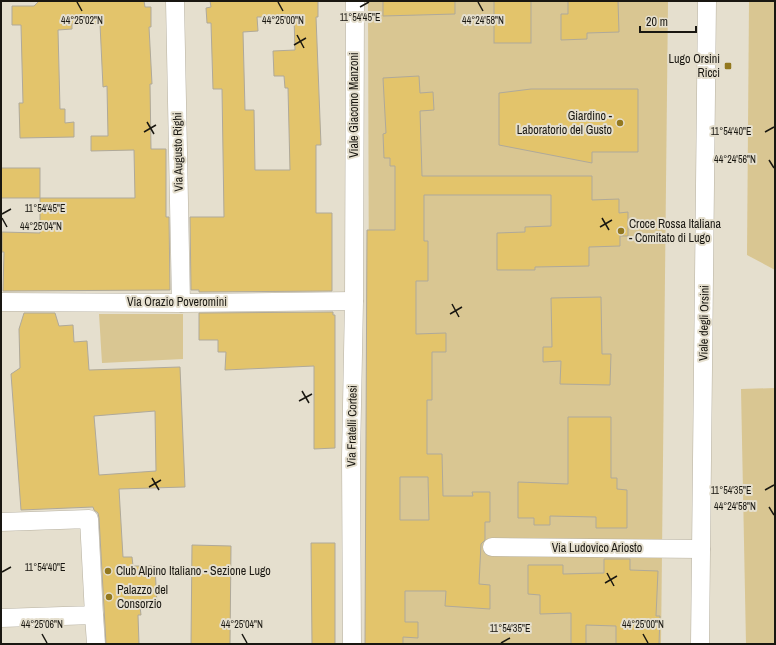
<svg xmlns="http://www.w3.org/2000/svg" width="776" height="645" font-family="'Archivo Narrow',sans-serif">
<rect width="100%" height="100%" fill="#e5dfce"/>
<g fill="#d9c692">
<polygon points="368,1 668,1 661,644 370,644"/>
<polygon points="749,1 775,1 775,270 747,255"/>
<polygon points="99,314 183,314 183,359 102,363"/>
<polygon points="775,388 775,644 746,644 741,389"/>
</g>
<g fill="#e3c46b" stroke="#afa99a" fill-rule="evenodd">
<polygon points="39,1 144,1 145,7 151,7 151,27 149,27 152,84 150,84 151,149 166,149 166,217 169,217 170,290 3,291 4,252 2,252 2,232 40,233 40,198 135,198 134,150 91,151 91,136 108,136 107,86 103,87 100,24 72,24 72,29 58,30 60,109 65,109 65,123 74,122 74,137 20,138 19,103 23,103 21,25 12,25 12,6 34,6"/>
<path d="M210 1H318V17H316L321 145H316V213H332V291L199 292V290H191L190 217H224L222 89H213L211 23H207L206 8 211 7ZM257 17H294L295 50 273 51 274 76H284L285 88H288L290 170H255L254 110H245L243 32 258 31Z"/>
<polygon points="383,1 455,1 455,14 383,16"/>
<rect x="494" y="1" width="37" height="42"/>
<polygon points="568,1 618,1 619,32 587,33 587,39 561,40 561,14 568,14"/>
<path d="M419 76 420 93 433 92 434 110 420 111 422 176H592V200L619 199V213L628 212V236H620V246L589 247V266L535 267V270H497V233L525 232V227L551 226V195H424V241H428V281H416V334L446 333V352H432V400H427V454H442L443 496H473L472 492H490V522H485V540L481 544 479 584 490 585V609L445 606 446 591H405V622H418V638L403 637V644H365L367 230H395V166H390V158H384L383 134 386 133 383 78ZM400 477H428L429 520H400Z"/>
<polygon points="531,89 638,89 638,152 592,152 592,163 499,145 499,93"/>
<rect x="1" y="168" width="39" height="30"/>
<polygon points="601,297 602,354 611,354 610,385 560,384 561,361 543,362 543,347 552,347 551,298"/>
<polygon points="333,312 333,315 335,315 335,448 314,449 314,366 225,370 226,352 218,352 218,340 199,340 199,313"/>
<path d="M24 313H55L59 326 73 325 74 342 87 341 89 370 180 367 185 487 119 489 123 557H132L133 566H155L157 605 140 606 141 615H138L139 644H106L99 518 98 513 94 510 93 507 21 510 11 374 20 368 19 329ZM155 411 156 471 99 475 94 416Z"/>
<polygon points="568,417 611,417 611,478 617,478 617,489 627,490 627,528 596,528 596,517 550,516 550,525 534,525 534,518 518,518 518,482 568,484"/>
<polygon points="311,543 335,543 335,644 312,644"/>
<polygon points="192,545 231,546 230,644 191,644"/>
<polygon points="604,559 630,559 630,570 658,571 656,616 660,616 659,644 616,644 616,626 586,625 586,644 571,644 571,613 540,614 540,595 528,594 528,565 563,565 563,574 604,573"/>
</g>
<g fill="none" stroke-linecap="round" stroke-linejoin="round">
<defs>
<g id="street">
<polyline points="175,1 181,303"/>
<polyline points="1,302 181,303 354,301"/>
<polyline points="1,522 89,519 94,615 1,618"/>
<polyline points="492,547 701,549"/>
<polyline points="94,615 96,644"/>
<polyline points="352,644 351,457 354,301 355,1"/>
<polyline points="700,644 707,1"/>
</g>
</defs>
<use href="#street" stroke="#b7b1a1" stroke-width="19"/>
<use href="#street" stroke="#fff" stroke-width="18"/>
</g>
<path fill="none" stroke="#191711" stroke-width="1.5" d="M77 2 82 11M278 2 283 11M478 2 483 11M360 7 369 2M297 35 304 48M294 45 306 38M147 122 154 134M144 132 156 125M765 132 774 127M769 160 774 168M2 214 11 209M2 218 7 227M602 218 609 230M600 227 612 220M452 304 459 317M450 314 462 307M302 391 309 403M299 401 312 394M152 478 159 490M149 487 161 480M765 490 774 485M769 507 774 515M2 572 11 567M607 573 614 586M605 583 617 576M42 634 47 643M242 634 247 643M643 634 648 643M501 643 510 638"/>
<g fill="#93781e" stroke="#e5dfce" stroke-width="1.5">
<rect x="724" y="62" width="8" height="8" rx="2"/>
<circle cx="620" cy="123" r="4"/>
<circle cx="621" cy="231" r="4"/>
<circle cx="108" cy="571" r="4"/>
<circle cx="109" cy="597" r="4"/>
</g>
<g text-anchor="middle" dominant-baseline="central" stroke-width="4" stroke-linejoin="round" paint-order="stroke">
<g font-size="12" fill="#191711" stroke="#e5dfce" text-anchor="start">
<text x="720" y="59" text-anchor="end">Lugo Orsini<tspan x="720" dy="14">Ricci</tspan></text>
<text x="612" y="116" text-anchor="end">Giardino -<tspan x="612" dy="14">Laboratorio del Gusto</tspan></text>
<text x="629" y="224">Croce Rossa Italiana<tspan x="629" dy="14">- Comitato di Lugo</tspan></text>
<text x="116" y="571">Club Alpino Italiano - Sezione Lugo</text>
<text x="117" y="590">Palazzo del<tspan x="117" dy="14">Consorzio</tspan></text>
</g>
<g font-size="12" fill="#191711" stroke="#e5dfce">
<text transform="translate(354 105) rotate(-90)">Viale Giacomo Manzoni</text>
<text transform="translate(178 152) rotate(-91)">Via Augusto Righi</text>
<text x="177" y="302">Via Orazio Poveromini</text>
<text transform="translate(704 323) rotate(-89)">Viale degli Orsini</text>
<text transform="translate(352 426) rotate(-89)">Via Fratelli Cortesi</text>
<text x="597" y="548">Via Ludovico Ariosto</text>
</g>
</g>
<g font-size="10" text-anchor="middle" fill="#191711" stroke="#e5dfce" stroke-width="4" stroke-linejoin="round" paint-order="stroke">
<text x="360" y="21">11°54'45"E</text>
<text x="82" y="24">44°25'02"N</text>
<text x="283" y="24">44°25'00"N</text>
<text x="483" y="24">44°24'58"N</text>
<text x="731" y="135">11°54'40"E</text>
<text x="735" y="163">44°24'56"N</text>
<text x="45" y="212">11°54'45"E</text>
<text x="41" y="230">44°25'04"N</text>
<text x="731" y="494">11°54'35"E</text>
<text x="735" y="510">44°24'58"N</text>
<text x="45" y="571">11°54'40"E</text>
<text x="42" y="628">44°25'06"N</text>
<text x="242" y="628">44°25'04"N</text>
<text x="643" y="628">44°25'00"N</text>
<text x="510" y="632">11°54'35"E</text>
</g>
<rect width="776" height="645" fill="none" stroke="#191711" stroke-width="4"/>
<path d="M640 26v6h56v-6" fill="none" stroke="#191711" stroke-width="2"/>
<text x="646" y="26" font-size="12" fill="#191711" stroke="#e5dfce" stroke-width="3" paint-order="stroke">20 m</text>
</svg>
